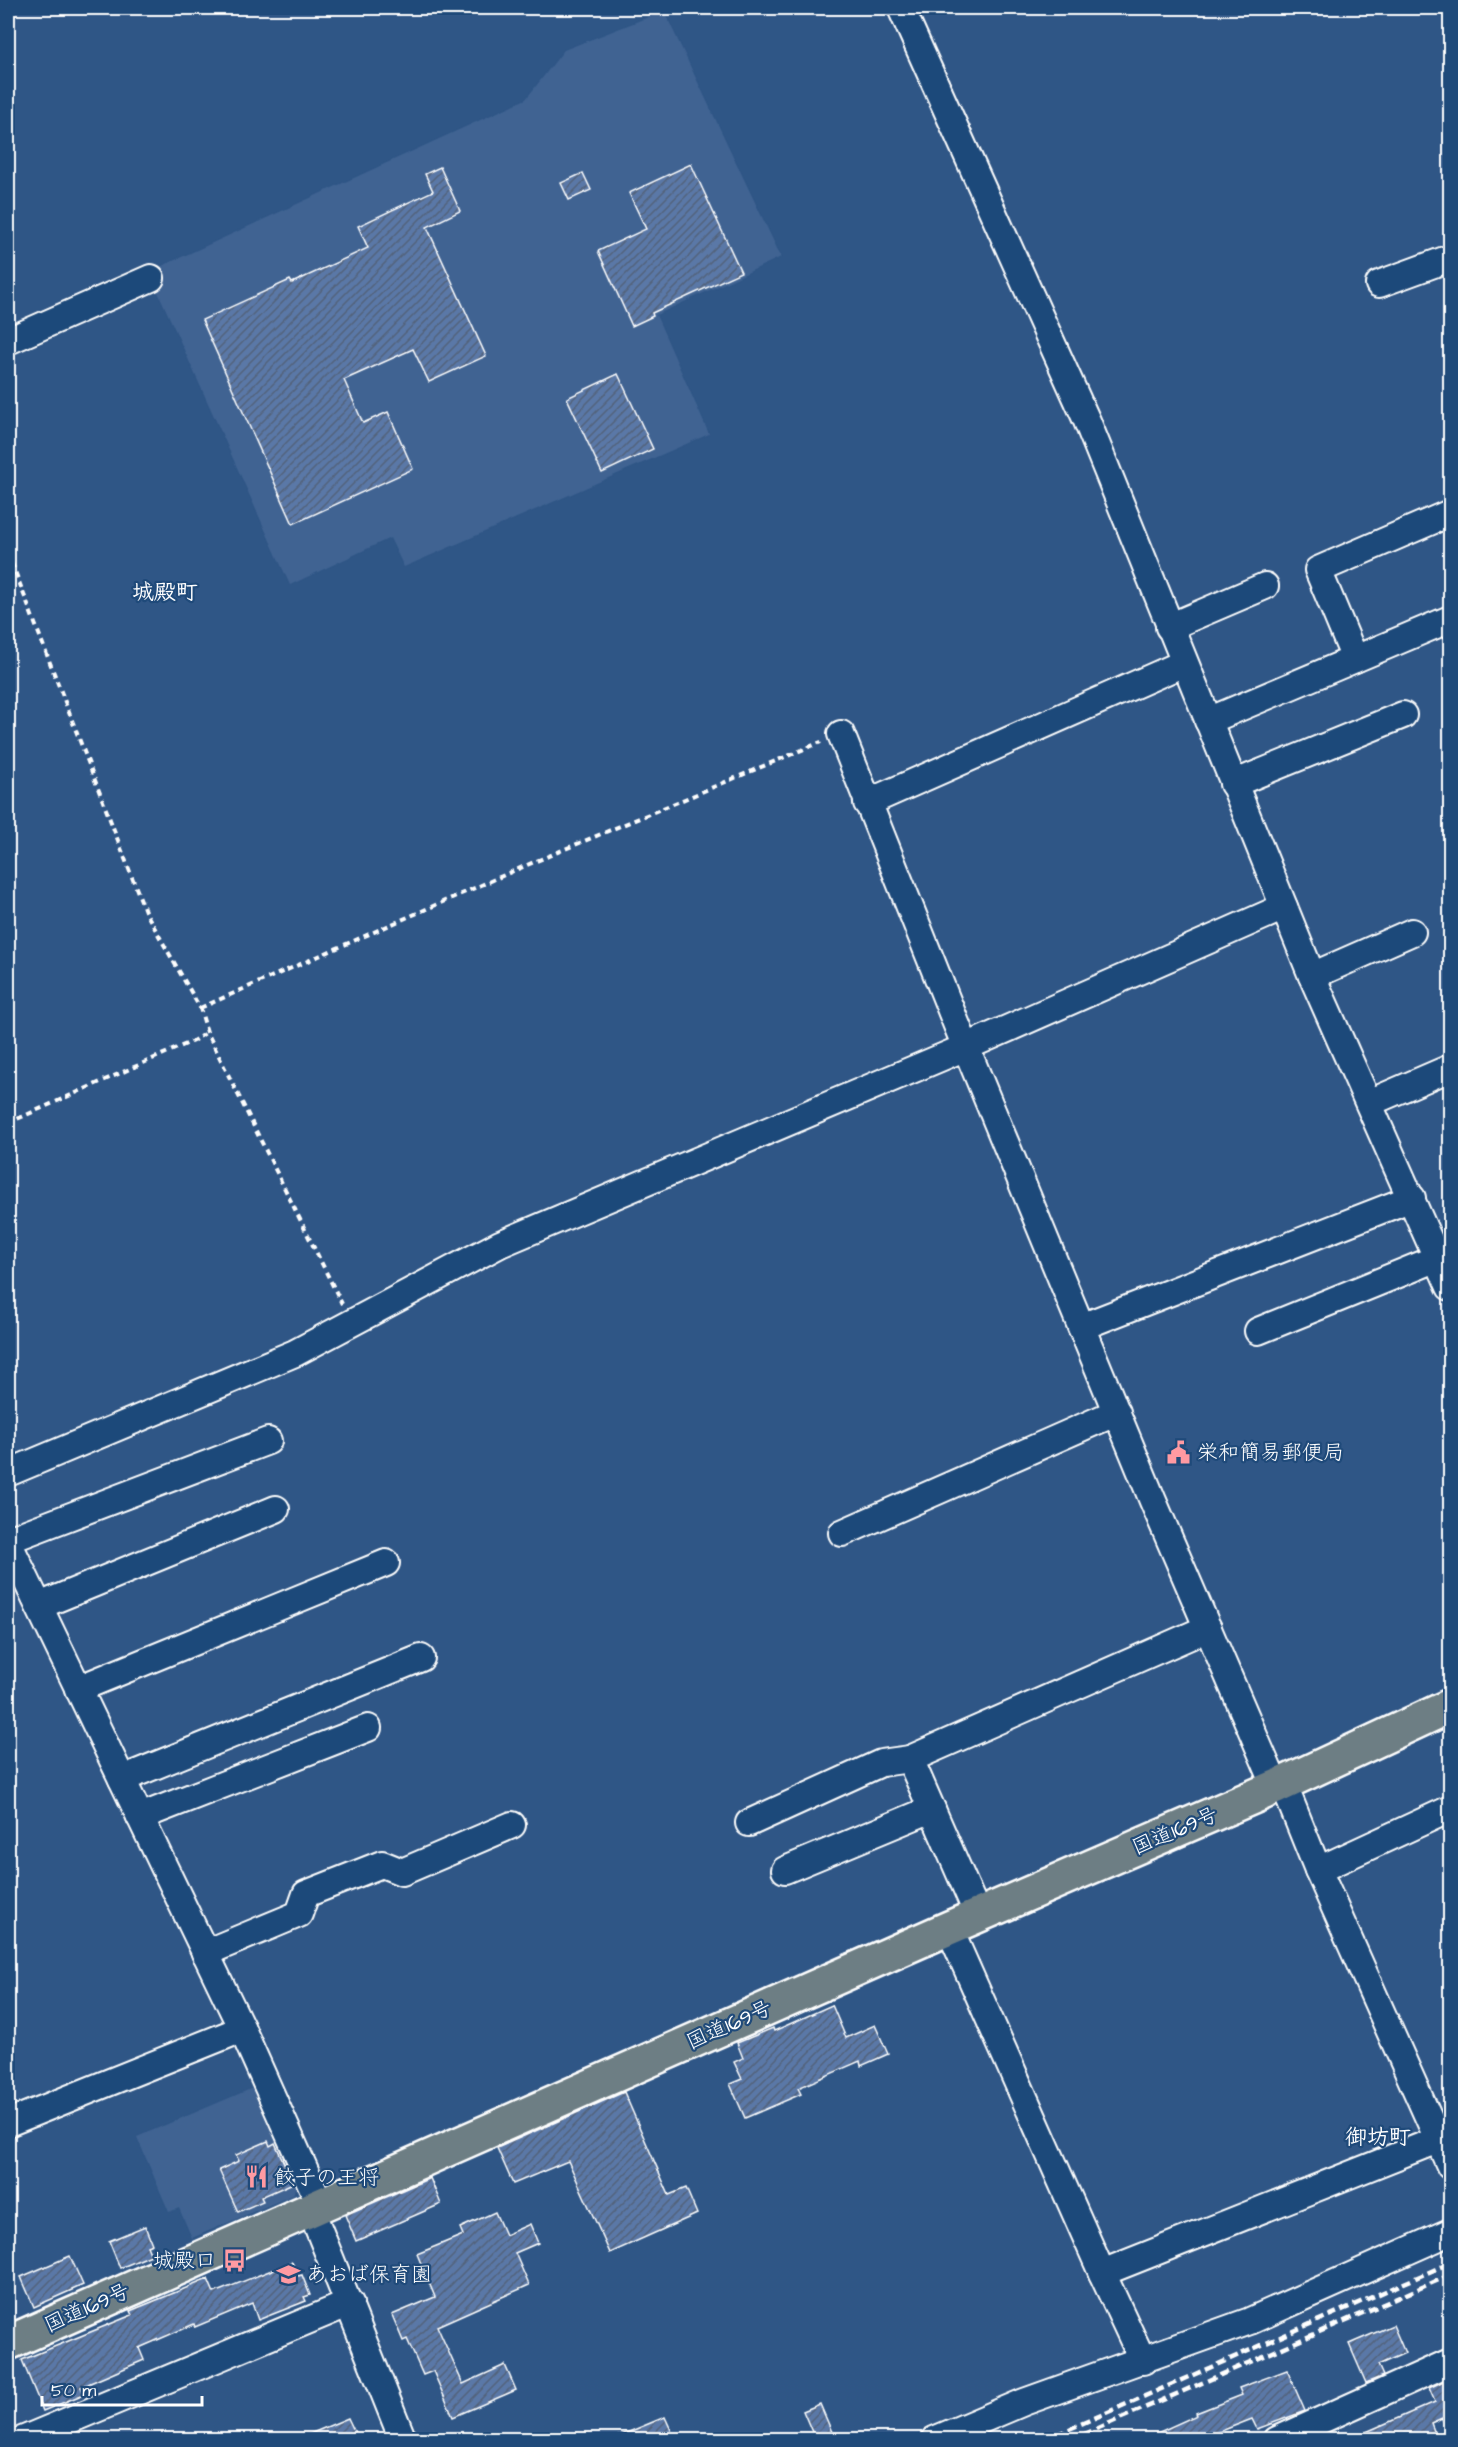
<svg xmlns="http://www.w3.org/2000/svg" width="1458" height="2447" font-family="'Architects Daughter','Klee One',sans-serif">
<defs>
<pattern id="building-hatch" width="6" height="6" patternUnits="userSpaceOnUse" patternTransform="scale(1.5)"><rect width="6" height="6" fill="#5a78a7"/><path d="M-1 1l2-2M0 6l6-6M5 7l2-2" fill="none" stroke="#53627a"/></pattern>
</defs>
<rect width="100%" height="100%" fill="#2f5686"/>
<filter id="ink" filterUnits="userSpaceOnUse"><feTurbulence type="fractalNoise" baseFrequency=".0167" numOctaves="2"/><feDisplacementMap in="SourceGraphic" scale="12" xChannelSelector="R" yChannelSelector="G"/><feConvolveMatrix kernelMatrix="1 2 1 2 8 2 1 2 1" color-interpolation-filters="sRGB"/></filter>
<g filter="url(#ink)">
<g fill="#406392">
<polygon points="664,11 781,257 656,315 709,434 404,567 390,538 290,585 149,272 526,99 564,50"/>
<polygon points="260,2085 299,2175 293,2195 192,2238 179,2208 169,2212 137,2137"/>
</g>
<g fill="url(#building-hatch)" stroke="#fff" stroke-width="1.5">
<polygon points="691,164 741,272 652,313 653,316 632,326 598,251 646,229 629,193"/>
<polygon points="440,167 460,211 427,227 486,356 429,382 413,349 344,380 363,423 388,412 413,469 293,524 202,320 290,280 292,283 368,248 358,226 433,191 425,174"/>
<polygon points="583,173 591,190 569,200 561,183"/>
<polygon points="618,374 653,449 602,473 567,398"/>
<polygon points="832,2005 846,2038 875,2025 888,2054 861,2066 860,2061 798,2088 801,2094 745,2118 730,2084 742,2079 734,2062 743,2058 737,2043 773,2028 774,2031"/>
<polygon points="624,2092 669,2195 686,2188 697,2214 610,2253 568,2161 513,2184 497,2148"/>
<polygon points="268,2141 270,2146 275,2143 293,2183 261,2197 263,2201 238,2212 219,2170 239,2161 236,2155"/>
<polygon points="430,2178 441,2204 356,2241 345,2215"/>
<polygon points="495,2212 505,2235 530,2224 538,2243 515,2253 529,2285 437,2326 463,2384 505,2365 516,2390 453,2417 433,2371 423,2375 407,2339 403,2341 392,2315 435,2297 417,2254 463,2235 460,2228"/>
<polygon points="145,2226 152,2244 147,2246 151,2255 120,2268 109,2241"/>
<polygon points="70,2256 83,2285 34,2307 21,2277"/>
<polygon points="292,2262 298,2276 302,2275 310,2295 304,2297 306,2301 258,2320 252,2303 195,2327 194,2324 139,2348 144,2360 81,2387 84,2394 43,2411 22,2360 132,2315 130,2311 208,2279 214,2293"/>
<polygon points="1393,2325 1405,2353 1378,2365 1383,2376 1366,2383 1349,2344"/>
<polygon points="1287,2370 1305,2411 1257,2429 1252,2419 1201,2439 1144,2439 1197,2415 1196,2413 1242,2395 1239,2388"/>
<polygon points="1450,2378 1450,2438 1442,2418 1431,2423 1437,2439 1350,2439 1435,2402 1429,2388"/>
<polygon points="820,2404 835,2439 815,2439 803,2411"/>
<polygon points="665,2417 675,2439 612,2439"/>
<polygon points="348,2418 358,2439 298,2439"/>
</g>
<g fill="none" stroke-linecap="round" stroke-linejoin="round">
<defs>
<g id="minor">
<polyline points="901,8 1087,421 1312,976 1450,1287"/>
<polyline points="1379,284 1450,258"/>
<polyline points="8,341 151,278"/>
<polyline points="1169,627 1265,586"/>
<polyline points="1355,659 1318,570 1450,513"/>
<polyline points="1208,721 1450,619"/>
<polyline points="841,734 958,1028 1153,1501 1276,1787"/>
<polyline points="1233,784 1403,715"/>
<polyline points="867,803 1184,663"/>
<polyline points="1312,976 1412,932"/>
<polyline points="1369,1103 1450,1068"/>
<polyline points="1081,1327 1412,1198"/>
<polyline points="1258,1331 1438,1258"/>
<polyline points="8,1473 295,1353 500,1244 966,1047 1284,907"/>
<polyline points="842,1533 1117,1412"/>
<polyline points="8,1540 268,1441"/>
<polyline points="8,1542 242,2029 320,2204"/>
<polyline points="39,1606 276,1509"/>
<polyline points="78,1689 386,1563"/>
<polyline points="122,1779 421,1658"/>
<polyline points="1283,1783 1318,1870 1450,2166"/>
<polyline points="140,1817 368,1728"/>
<polyline points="749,1823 881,1763 910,1759"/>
<polyline points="785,1870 932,1809"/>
<polyline points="1318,1870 1450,1809"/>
<polyline points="978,1915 910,1759 1208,1628"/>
<polyline points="949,1928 1102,2273 1143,2361"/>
<polyline points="205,1953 299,1914 306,1894 382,1864 402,1872 512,1825"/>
<polyline points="8,2123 242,2029"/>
<polyline points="311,2210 403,2440"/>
<polyline points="1102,2273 1450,2135"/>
<polyline points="22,2440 350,2303"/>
<polyline points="934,2440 1024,2402 1250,2321 1450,2232"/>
<polyline points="1277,2440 1450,2362"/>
</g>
<polyline id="highway" points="8,2343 949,1928 1276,1787 1450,1706"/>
</defs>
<use href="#minor" stroke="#fff" stroke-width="30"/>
<use href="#highway" stroke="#fff" stroke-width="38"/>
<g stroke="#fff" stroke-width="4" stroke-dasharray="6 4.5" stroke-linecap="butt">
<polyline points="8,553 145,911 200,1008 207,1032 342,1304"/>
<polyline points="200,1008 534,862 821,742"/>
<polyline points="8,1123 193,1041 207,1032"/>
</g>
<use href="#minor" stroke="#1f4a7a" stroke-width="26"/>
<use href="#highway" stroke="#6d7e84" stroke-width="33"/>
<g stroke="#fff" stroke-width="4.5" stroke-dasharray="9 4.5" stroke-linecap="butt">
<polyline points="1044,2440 1450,2263"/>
<polyline points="1071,2440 1450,2275"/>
</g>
</g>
</g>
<defs>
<symbol id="civic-bare" viewBox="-9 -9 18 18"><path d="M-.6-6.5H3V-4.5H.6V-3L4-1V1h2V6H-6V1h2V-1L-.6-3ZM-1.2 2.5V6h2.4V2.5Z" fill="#ff9aa2" stroke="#1f4a7a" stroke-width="2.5" paint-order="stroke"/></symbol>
<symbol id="restaurant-bare" viewBox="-9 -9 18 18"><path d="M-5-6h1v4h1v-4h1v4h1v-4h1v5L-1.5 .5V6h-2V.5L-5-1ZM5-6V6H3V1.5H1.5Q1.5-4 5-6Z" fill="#ff9aa2" stroke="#1f4a7a" stroke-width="2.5" paint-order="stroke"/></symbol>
<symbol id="bus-bare" viewBox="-9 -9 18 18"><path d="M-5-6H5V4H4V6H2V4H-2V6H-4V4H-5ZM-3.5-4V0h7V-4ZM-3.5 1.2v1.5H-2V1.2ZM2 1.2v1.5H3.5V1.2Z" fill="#ff9aa2" stroke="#1f4a7a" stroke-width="2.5" paint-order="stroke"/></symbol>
<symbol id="school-bare" viewBox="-9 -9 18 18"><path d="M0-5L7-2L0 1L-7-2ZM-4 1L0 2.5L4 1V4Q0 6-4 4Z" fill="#ff9aa2" stroke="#1f4a7a" stroke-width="2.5" paint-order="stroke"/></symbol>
</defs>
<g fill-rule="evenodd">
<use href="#civic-bare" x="1162" y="1436" width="33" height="33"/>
<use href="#restaurant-bare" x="240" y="2160" width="33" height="33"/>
<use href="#bus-bare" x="218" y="2244" width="33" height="33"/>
<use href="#school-bare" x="272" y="2258" width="33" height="33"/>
</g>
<g text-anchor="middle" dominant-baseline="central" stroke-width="4.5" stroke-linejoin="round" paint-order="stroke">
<g font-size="21" fill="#fff" stroke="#1f4a7a" text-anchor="start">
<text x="1197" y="1452">栄和簡易郵便局</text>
<text x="274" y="2177">餃子の王将</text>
<text x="216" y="2260" text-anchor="end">城殿口</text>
<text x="306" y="2274">あおば保育園</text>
</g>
<g font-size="21" fill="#fff" stroke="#1f4a7a">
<text transform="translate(1175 1831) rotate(-23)">国道169号</text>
<text transform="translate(729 2025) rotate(-24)">国道169号</text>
<text transform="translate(87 2308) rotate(-24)">国道169号</text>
</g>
<g font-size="22" font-weight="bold" fill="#fff" stroke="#1f4a7a">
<text x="165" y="592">城殿町</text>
<text x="1378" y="2137">御坊町</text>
</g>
</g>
<rect width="1458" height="2447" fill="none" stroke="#1f4a7a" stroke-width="30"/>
<rect x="15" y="15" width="1428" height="2417" fill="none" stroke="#fff" stroke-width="2" filter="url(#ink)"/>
<path d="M42 2396v9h160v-9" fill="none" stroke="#ffffff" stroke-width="3"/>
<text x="51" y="2396" font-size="18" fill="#ffffff" stroke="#1f4a7a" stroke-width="4.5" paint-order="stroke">50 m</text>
</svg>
